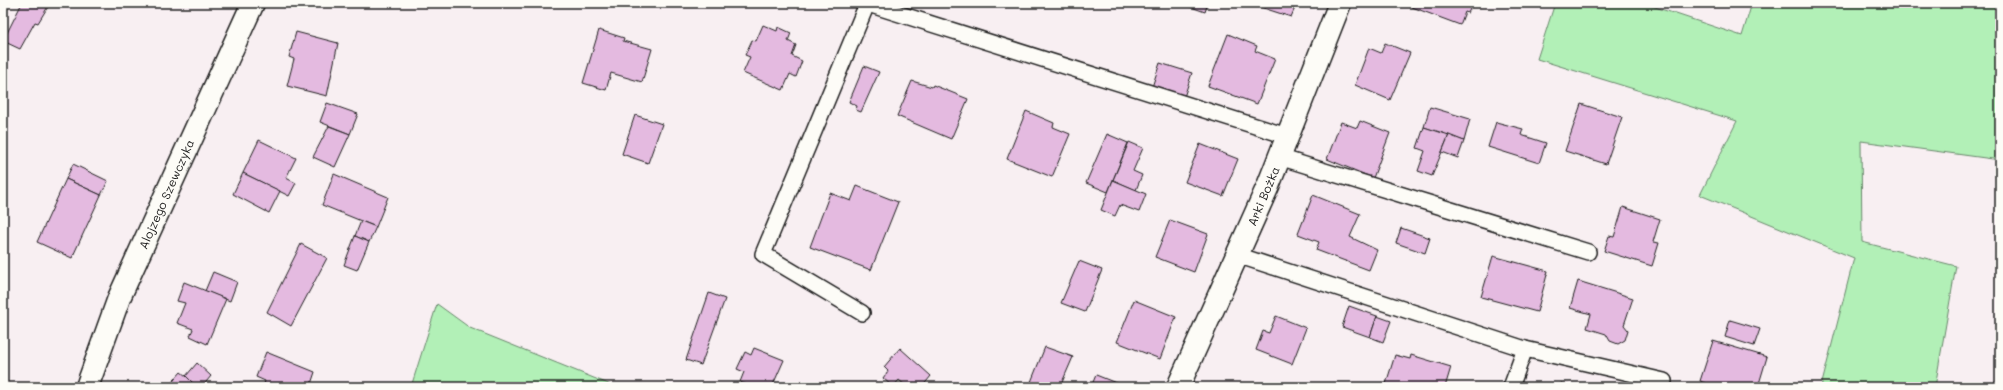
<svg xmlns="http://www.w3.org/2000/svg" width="2003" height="390" font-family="Mali,sans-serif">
<rect width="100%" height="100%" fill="#f8eff2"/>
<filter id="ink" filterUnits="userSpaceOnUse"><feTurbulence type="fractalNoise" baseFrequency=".025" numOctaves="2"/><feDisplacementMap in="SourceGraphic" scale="8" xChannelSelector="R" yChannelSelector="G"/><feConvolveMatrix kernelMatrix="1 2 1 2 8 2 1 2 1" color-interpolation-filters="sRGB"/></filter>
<g filter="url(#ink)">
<g fill="#b2f0b7" stroke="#67866a">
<polygon points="1555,3 1643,3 1742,36 1752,3 2000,3 2000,160 1861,141 1862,242 1956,266 1935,387 1821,387 1854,258 1700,195 1737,121 1537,59"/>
<polygon points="437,304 470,328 616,387 411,387"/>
</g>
<g fill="#e4bae0" stroke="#1c1c1c">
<polygon points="22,3 46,3 49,5 38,23 35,22 20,49 3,41"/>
<polygon points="1180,3 1208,3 1205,12"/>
<polygon points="1248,3 1297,3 1291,17"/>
<polygon points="1414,3 1459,3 1471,7 1468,13 1465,12 1460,25 1412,7"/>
<polygon points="763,25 777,31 778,27 791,33 788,41 796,45 792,56 802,61 796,77 790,74 783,90 743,73 750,57 745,55 752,40 756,41"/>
<polygon points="599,30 624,38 623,41 652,49 642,82 611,73 606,90 583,83"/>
<polygon points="296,32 338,43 327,96 287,86 294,59 289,57"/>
<polygon points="1228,34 1257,46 1255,51 1275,59 1257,104 1208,86"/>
<polygon points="1385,43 1410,53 1390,100 1355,85 1369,48 1381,53"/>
<polygon points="1160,63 1192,73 1184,97 1152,87"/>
<polygon points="864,66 879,72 861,112 856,110 857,106 849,102"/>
<polygon points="912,81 932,87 933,85 968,99 951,139 897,116"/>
<polygon points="327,103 358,114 350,134 320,122"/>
<polygon points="1581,104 1622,117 1606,164 1565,151"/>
<polygon points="1430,107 1470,119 1464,141 1424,127"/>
<polygon points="1026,111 1054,123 1053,127 1070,134 1052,177 1007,159"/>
<polygon points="635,115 662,124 648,163 622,154"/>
<polygon points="1360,121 1390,133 1373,178 1327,159 1341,122 1357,128"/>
<polygon points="1496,122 1523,129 1521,135 1546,143 1539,163 1488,147"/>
<polygon points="329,126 350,134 335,167 313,157"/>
<polygon points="1424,127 1449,135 1432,176 1418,171 1425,151 1417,148"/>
<polygon points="1107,134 1128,143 1108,192 1086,183"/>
<polygon points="1449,135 1464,141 1458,158 1442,152"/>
<polygon points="259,140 296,158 286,178 296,183 289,196 243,173"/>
<polygon points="1129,142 1143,148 1133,171 1142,175 1136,190 1113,180"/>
<polygon points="1200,144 1238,159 1223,196 1185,182"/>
<polygon points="73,164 108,181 101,195 66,179"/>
<polygon points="243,173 280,191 269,213 233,194"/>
<polygon points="334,174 388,197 376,227 322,205"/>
<polygon points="66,179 101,195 72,258 37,242"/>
<polygon points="1113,180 1146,194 1139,212 1120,205 1115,216 1101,210"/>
<polygon points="857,186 898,202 871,270 810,247 830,193 851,201"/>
<polygon points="1313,195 1360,214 1350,237 1377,250 1369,270 1316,250 1319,242 1298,234"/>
<polygon points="1623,207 1660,219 1653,242 1659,243 1652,266 1604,251 1609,236 1614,237"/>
<polygon points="1170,220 1208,234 1194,272 1155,257"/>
<polygon points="361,221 376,227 369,242 355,236"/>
<polygon points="1401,228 1430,238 1425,253 1396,243"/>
<polygon points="355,236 369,242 357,270 344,265"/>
<polygon points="301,244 327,258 291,326 267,312"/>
<polygon points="1493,256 1548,271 1537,312 1481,297"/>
<polygon points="1079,261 1102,270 1085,312 1061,303"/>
<polygon points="213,272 237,282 230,301 205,291"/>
<polygon points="1578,281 1633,298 1624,325 1628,330 1625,340 1618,344 1610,341 1606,334 1587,328 1591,314 1570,308"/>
<polygon points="184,282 226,299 207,344 190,336 193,329 177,323 185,303 177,301"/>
<polygon points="709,293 725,299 701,365 686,360"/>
<polygon points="1134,300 1176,317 1160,359 1117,342"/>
<polygon points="1349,306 1377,316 1370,337 1342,327"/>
<polygon points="1276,316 1306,328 1292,364 1256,350 1263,331 1269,333"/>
<polygon points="1377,316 1391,321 1383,342 1370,337"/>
<polygon points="1730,320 1760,329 1754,346 1725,337"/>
<polygon points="1713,341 1767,357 1758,387 1742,387 1735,385 1734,387 1715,387 1700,381"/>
<polygon points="1045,347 1073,357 1060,387 1029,387"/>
<polygon points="754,348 784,360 772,387 753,387 740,382 744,372 737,369 745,352 751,355"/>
<polygon points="900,348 931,376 922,387 907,387 899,380 893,387 883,378 888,371 884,367"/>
<polygon points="266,352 315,372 310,387 263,387 265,381 256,377"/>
<polygon points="1395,355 1410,359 1411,355 1451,367 1445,387 1385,387"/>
<polygon points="197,363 211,376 202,387 197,387 186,376"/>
<polygon points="181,372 186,376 197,387 168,387"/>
<polygon points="1096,375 1121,385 1120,387 1091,387"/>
<polygon points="1561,383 1574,387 1560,387"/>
</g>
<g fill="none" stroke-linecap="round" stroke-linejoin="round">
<defs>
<g id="lane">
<polyline points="865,3 1287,136"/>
<polyline points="1279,157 1588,252"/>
<polyline points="1237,255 1525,349 1664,381"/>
<polyline points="862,313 763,254 867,4"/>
<polyline points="1511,387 1525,349"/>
</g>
<polyline id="street" points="1178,387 1268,186 1340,3"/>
<polyline id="secondary" points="87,387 119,298 253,3"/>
</defs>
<use href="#lane" stroke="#1c1c1c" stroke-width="18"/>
<use href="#street" stroke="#1c1c1c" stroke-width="25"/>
<use href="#secondary" stroke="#1c1c1c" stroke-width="25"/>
<use href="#lane" stroke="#fdfcf7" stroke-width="15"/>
<use href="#street" stroke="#fdfcf7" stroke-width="22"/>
<use href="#secondary" stroke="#fdfcf7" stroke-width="22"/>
</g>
</g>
<g text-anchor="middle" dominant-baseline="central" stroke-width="3" stroke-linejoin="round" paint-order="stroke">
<g font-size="12" fill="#1c1c1c" stroke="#fdfcf7">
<text transform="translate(166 194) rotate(-66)">Alojzego Szewczyka</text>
<text transform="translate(1263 196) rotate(-67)">Arki Bożka</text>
</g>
</g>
<rect width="2003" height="390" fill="none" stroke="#fdfcf7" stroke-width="16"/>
<rect x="8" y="8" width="1987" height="374" fill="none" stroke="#1c1c1c" stroke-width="1.5" filter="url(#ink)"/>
</svg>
